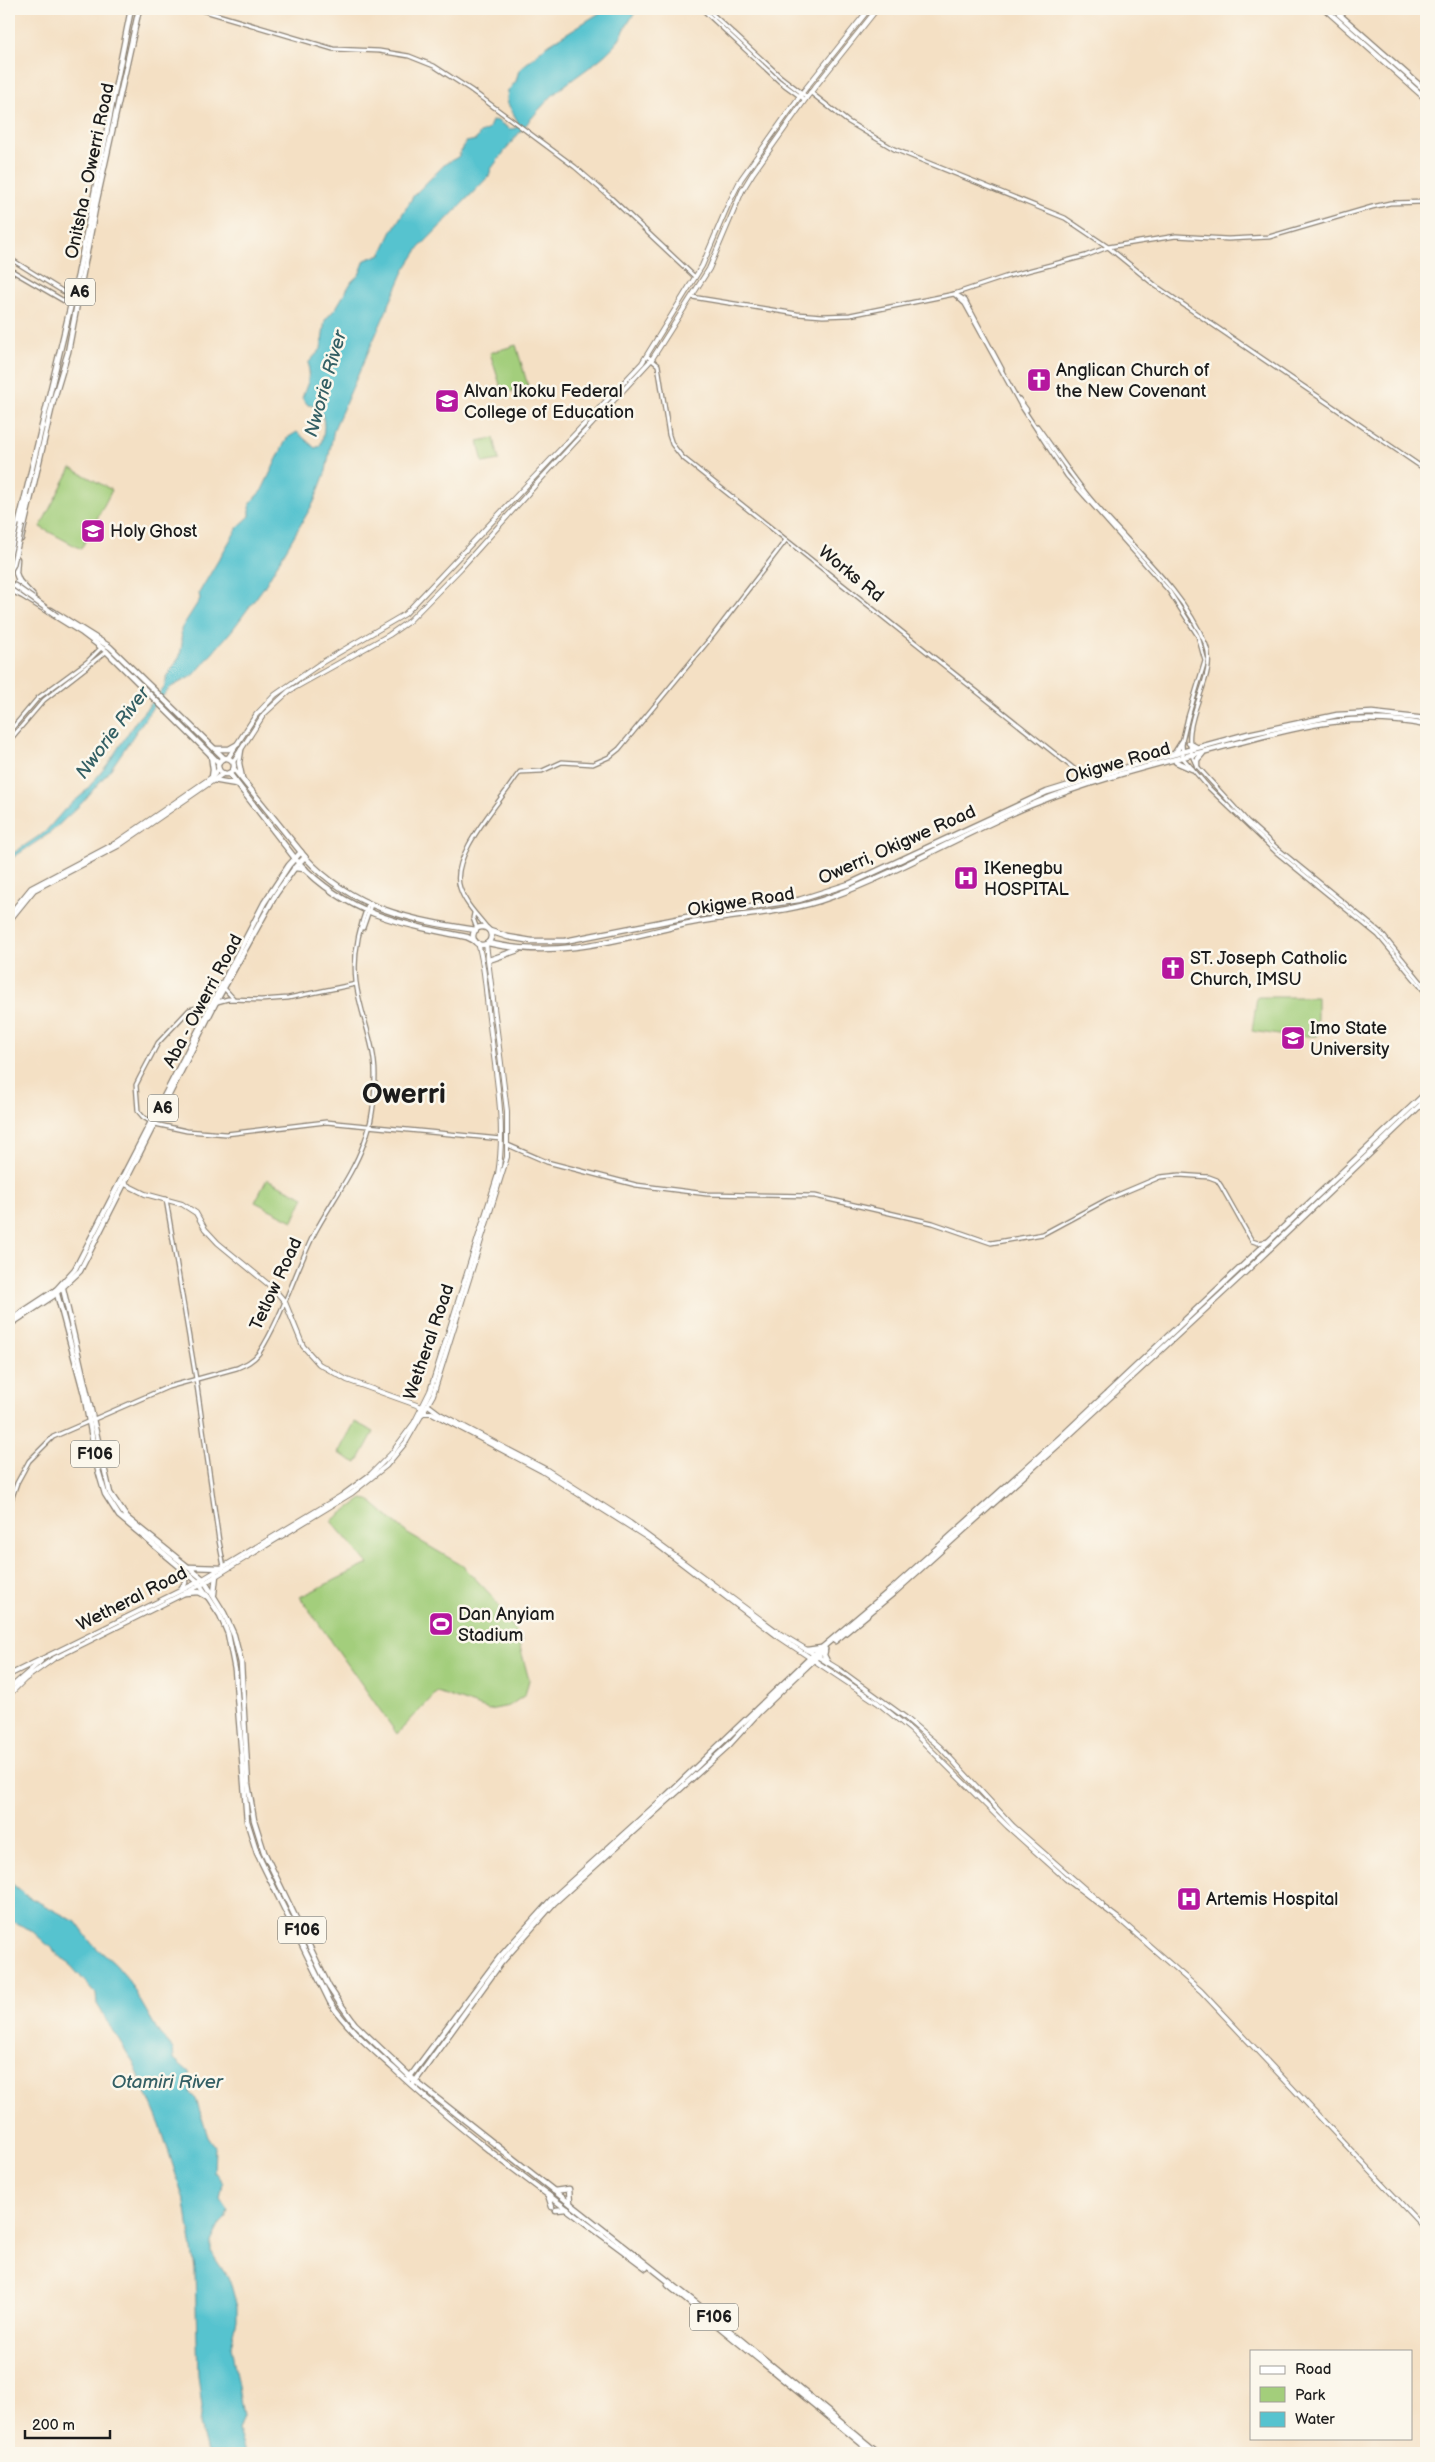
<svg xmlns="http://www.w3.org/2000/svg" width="1435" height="2462" font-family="'Balsamiq Sans',sans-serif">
<rect width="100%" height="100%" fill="#fbf7ec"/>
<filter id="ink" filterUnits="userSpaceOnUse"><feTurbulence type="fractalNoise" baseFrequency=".02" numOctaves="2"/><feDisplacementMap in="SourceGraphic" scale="10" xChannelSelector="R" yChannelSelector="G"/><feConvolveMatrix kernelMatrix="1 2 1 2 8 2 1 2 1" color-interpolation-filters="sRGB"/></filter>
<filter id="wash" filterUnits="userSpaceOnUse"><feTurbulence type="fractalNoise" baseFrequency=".0096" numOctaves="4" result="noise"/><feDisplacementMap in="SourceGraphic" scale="20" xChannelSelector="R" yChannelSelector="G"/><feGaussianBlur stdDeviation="1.12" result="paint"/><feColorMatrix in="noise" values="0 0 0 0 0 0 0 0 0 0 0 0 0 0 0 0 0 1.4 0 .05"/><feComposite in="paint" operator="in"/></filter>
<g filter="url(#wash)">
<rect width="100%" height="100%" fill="#f4e0c4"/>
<g fill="#a3ce7b" stroke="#60754c">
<polygon points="516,345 528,386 503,394 490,353"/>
<polygon points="494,438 499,460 483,463 478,441"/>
<polygon points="71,468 112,490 81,549 40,527"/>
<polygon points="1257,997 1317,997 1317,1036 1286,1036 1252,1031"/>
<polygon points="267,1179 304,1197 293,1221 255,1202"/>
<polygon points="355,1422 374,1432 357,1463 338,1453"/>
<polygon points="362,1499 369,1500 408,1534 463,1566 491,1595 523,1641 519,1643 529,1680 525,1695 509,1706 489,1710 437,1692 397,1734 300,1597 368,1564 331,1521"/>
</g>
<g fill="#56c3cf" stroke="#397076">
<path d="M606 9H639C627 20 624 35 613 47 596 65 572 78 553 95 530 118 511 143 491 169L489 176 419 248 404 271 334 429 326 471 314 502 264 587 233 629 194 675 171 687 153 707 110 770 82 803 50 833 9 860V856L45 832 65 809 83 794 107 765 136 721 164 688 167 677 180 656 182 644 181 629 200 599 199 593 203 586 238 527 250 516V503L262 490 287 438 297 432 315 448 320 446C325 433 326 420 319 407L308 405 302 398 308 382 309 362 321 349 325 320 336 308 352 281 359 275 365 260 381 254 392 231 414 195 445 164 458 157 466 142 476 140 480 133 488 130 492 121 496 120 510 129 516 128 518 122 508 104 507 97 508 91 516 81 519 70 546 46Z"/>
<polygon points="9,1881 25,1895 76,1922 92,1944 115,1964 127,1978 159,2033 173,2049 174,2059 189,2072 190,2093 196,2099 208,2137 215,2147 214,2171 223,2183 220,2198 228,2210 225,2219 220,2224 211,2242 211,2252 230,2281 237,2307 237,2320 231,2346 243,2416 238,2430 245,2453 207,2453 200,2424 202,2407 198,2376 195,2270 185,2203 160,2125 134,2064 97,2004 96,1994 72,1967 31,1930 9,1920"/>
</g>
</g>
<g filter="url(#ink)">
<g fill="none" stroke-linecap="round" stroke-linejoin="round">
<defs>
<g id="tertiary">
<polyline points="198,9 333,49 379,51 409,56 434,66 471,90 575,167 610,197 695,277"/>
<polyline points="702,9 779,81 805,100"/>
<polyline points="707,9 781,77 807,97"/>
<polyline points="810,92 847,121 894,149 1065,218 1108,247 1156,286 1426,470"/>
<polyline points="9,258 72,297"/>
<polyline points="9,269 71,305 78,297"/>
<polyline points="954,294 965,304 1020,404 1067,476 1169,591 1198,636 1205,661 1188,717 1182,742 1183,758 1209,788 1276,852 1378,935 1426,993"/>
<polyline points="957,295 965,300 1002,369"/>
<polyline points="692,297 797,314 823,316 850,315 954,294 1008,276 1085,256 1108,247 1176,236 1228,239 1269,237 1372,207 1390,203 1426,202"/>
<polyline points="647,356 658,365 669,435 672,444 682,457 1078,772 1087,781"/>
<polyline points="1019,399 1027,410"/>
<path d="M1037 426C1056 452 1073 478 1093 502 1132 548 1183 589 1206 645 1220 679 1172 725 1197 766L1247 821 1278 849 1381 933 1426 988"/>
<polyline points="9,732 38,698 87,662 101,648"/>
<polyline points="9,741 44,700 107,651"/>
<polyline points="474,913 473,918 477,929"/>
<polyline points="363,928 371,905"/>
<path d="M488 929C478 916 465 904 460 888 449 856 499 804 516 777L520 772 542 771 562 762 593 764 609 757 619 749 714 634 786 540"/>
<polyline points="356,984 288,998 261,1000 228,999 189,1010 158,1043 140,1077 136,1085 138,1111 143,1117 155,1124 187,1131 226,1134 326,1122 501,1139"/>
<polyline points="224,988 233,998"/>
<polyline points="508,1145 547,1162 636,1185 707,1194 815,1196 933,1223 991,1243 1043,1234 1108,1199 1160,1177 1179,1175 1209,1177 1217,1180 1221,1186 1252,1241 1258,1243 1269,1241"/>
<polyline points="166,1199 196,1379 219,1541 224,1567"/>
<path d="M9 1506 17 1483 29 1461 53 1437 168 1387 237 1368C246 1364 253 1361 259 1353 282 1317 294 1275 313 1236 329 1205 352 1176 364 1143 372 1123 375 1096 375 1075 375 1043 360 1014 356 982 353 957 359 928 368 904"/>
</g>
<g id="secondary">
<polyline points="228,758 256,715 275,695 321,663 405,614 642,363 702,266 728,205 741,179 802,93 869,9"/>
<polyline points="233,762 264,714 289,691 389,635 409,621 461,568 539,481 652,359 709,269 742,191 753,173 807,97 877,9"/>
<polyline points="9,915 31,888 116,843 212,777 219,769"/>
<polyline points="9,921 34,890 118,846 224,773"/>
<polyline points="123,1183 145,1194 182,1204 196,1213 205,1229 218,1243 274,1289 285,1302 303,1346 319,1364 347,1380 422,1407"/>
<polyline points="428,1405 440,1414 547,1470 630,1523 779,1633 840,1670 906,1718 940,1747 1013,1826 1102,1904"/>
<polyline points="424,1413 432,1413 542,1471 651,1540 776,1635 878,1703 911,1730 1007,1826 1066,1879 1119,1919 1201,1991 1426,2230"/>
<path d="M9 1675 198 1582 341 1496 371 1474 391 1454 414 1423 430 1391 498 1174C506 1125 496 1076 490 1026 486 999 486 970 478 943"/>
<polyline points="9,1689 41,1661"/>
<polyline points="9,1695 25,1679 53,1659 201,1585 352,1493 386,1466 406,1442 433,1395 507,1157 507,1111 486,944"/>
</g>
<g id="primary">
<polyline points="1325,9 1426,99"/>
<polyline points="1333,9 1426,91"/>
<polyline points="22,525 27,505 26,496"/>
<polyline points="1189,743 1196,747"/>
<polyline points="1175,753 1182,742"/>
<polyline points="1176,762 1192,769"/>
<polyline points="1197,766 1197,760 1203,753"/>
<path d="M305 857C352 909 410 920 476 930"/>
<path d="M299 863C347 914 400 924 467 937L475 941"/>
<circle cx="482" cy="936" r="9"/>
<polyline points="490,931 508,937 532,941 565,941 702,914 799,900 849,884 1047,792 1134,765 1248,734 1337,715 1372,713 1426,719"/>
<path d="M488 943C555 959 617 940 681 925 731 914 783 915 831 897 900 872 963 833 1031 805 1096 778 1165 762 1233 744 1303 726 1353 711 1426 725"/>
<polyline points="489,960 518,950"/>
<polyline points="62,1284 110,1493 127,1518 203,1579 224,1613 234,1635 241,1663 248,1784 254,1820 264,1852 329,1987 339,2002 355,2024 415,2081 701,2307 878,2453"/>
<path d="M56 1290 84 1394 98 1470 105 1494 119 1516 198 1582 220 1615 228 1634 235 1670 247 1821 257 1853 330 2002C346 2027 371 2048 393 2068 471 2142 560 2203 646 2268"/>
<polyline points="190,1567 222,1568"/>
<polyline points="181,1589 185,1583 185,1570"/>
<polyline points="185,1593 199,1592 208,1597"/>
<polyline points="214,1594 216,1575"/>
<polyline points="835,1641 896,1591 1067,1437 1242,1275 1426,1100"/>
<polyline points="807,1650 821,1648"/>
<polyline points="825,1651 824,1655 828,1663"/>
<polyline points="409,2078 499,1958 551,1900 667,1795 811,1657 893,1588 1064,1434 1426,1093"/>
<polyline points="414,2083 501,1963 554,1903 729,1745 759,1712 825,1649"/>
<polyline points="554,2191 569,2189 570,2203"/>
<polyline points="548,2195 552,2207"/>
<polyline points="556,2210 567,2209"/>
<polyline points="668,2285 873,2453"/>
</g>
<g id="trunk">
<polyline points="21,539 53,402 68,352 96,204 139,9"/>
<polyline points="9,564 78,275 131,9"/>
<polyline points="19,581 33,596"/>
<polyline points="9,589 19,581 16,573 17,559"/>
<polyline points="9,589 23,596 81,632 106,651 219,763"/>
<polyline points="51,610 110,647 224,758"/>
<polyline points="215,749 229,749 238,744"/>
<polyline points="241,750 239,763 242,778"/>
<polyline points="211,755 213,770 212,777"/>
<circle cx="226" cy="766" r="8"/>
<polyline points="229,773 297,861"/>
<polyline points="213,780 236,784"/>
<polyline points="294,868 305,869"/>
<polyline points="9,1321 56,1290 75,1269 264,903 289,865 301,852"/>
<polyline points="9,1325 53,1296 80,1271 216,1002 276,894 296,866 305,857 234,769"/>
</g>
</defs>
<use href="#tertiary" stroke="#887e70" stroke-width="5.5"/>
<use href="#secondary" stroke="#887e70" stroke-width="6"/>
<use href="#primary" stroke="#887e70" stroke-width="7"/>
<use href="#trunk" stroke="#887e70" stroke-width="7"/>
<use href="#tertiary" stroke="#fff" stroke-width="3"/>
<use href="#secondary" stroke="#fff" stroke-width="4"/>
<use href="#primary" stroke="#fff" stroke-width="4.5"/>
<use href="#trunk" stroke="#fff" stroke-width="4.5"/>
<defs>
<g id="primary-bridge">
<polyline points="9,572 13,565 22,525"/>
<polyline points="9,585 15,586 57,616"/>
</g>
</defs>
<use href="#primary-bridge" stroke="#887e70" stroke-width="7" stroke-linecap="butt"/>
<use href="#primary-bridge" stroke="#fff" stroke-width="4.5"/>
</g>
</g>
<defs>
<symbol id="church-square" viewBox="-11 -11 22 22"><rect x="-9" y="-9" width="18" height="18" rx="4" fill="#b5179e" stroke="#fbf7ec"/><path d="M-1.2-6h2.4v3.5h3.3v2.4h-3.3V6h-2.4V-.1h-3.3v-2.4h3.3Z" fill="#fff"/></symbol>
<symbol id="university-square" viewBox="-11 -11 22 22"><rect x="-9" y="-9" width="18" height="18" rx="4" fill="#b5179e" stroke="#fbf7ec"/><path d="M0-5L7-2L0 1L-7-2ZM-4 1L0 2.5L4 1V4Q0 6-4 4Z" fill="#fff"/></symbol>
<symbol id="hospital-square" viewBox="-11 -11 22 22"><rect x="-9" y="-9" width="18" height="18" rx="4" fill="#b5179e" stroke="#fbf7ec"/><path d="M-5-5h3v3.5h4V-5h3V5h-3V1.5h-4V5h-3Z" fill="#fff"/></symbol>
<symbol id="stadium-square" viewBox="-11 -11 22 22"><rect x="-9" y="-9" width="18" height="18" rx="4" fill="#b5179e" stroke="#fbf7ec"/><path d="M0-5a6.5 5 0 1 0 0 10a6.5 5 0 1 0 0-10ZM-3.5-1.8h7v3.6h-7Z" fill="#fff"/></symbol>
</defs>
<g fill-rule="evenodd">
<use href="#church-square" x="1025" y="366" width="28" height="28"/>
<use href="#university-square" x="433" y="387" width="28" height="28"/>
<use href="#university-square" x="79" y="517" width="28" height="28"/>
<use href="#hospital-square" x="952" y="864" width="28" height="28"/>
<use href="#church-square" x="1159" y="954" width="28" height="28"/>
<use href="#university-square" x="1279" y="1024" width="28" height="28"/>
<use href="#stadium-square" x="427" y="1610" width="28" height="28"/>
<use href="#hospital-square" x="1175" y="1885" width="28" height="28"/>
</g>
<g text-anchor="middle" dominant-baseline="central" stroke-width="5" stroke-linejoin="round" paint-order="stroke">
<g fill="#fbf7ec" stroke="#5f5e5a" stroke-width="1">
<rect x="65" y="278.5" width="30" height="27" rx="4"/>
<rect x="148" y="1094.5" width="30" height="27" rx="4"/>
<rect x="71" y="1440.5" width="48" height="27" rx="4"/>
<rect x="278" y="1916.5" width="48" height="27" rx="4"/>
<rect x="690" y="2303.5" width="48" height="27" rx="4"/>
</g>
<g font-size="16" font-weight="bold" fill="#1c1c1c">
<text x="80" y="292">A6</text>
<text x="163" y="1108">A6</text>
<text x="95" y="1454">F106</text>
<text x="302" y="1930">F106</text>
<text x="714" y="2317">F106</text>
</g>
<g font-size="18" fill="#1c1c1c" stroke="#fbf7ec">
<text transform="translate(90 171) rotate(-78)">Onitsha - Owerri Road</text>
<text transform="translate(851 574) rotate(39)">Works Rd</text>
<text transform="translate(1118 763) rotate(-16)">Okigwe Road</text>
<text transform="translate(897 845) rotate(-24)">Owerri, Okigwe Road</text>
<text transform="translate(741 902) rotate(-9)">Okigwe Road</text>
<text transform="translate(203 1001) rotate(-62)">Aba - Owerri Road</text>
<text transform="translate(276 1284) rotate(-65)">Tetlow Road</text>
<text transform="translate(429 1342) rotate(-71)">Wetheral Road</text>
<text transform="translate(132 1599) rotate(-27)">Wetheral Road</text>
</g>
<g font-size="18" fill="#1c1c1c" stroke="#fbf7ec" text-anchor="start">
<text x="1056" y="370">Anglican Church of<tspan x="1056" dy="21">the New Covenant</tspan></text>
<text x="464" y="391">Alvan Ikoku Federal<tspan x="464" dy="21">College of Education</tspan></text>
<text x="110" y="531">Holy Ghost</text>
<text x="984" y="868">IKenegbu<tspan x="984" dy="21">HOSPITAL</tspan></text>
<text x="1190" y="958">ST. Joseph Catholic<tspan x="1190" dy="21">Church, IMSU</tspan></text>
<text x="1310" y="1028">Imo State<tspan x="1310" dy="21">University</tspan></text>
<text x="458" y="1614">Dan Anyiam<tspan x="458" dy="21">Stadium</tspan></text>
<text x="1206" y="1899">Artemis Hospital</text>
</g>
<g font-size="19" font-style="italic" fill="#335f64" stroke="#fbf7ec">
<text transform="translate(326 384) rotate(-74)">Nworie River</text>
<text transform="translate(113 733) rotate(-53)">Nworie River</text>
<text x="167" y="2082">Otamiri River</text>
</g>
<g font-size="28" font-weight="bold" fill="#1c1c1c" stroke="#fbf7ec">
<text x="404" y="1094">Owerri</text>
</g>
</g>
<rect width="1435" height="2462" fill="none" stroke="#fbf7ec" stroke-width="30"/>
<rect x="1250" y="2350" width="162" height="90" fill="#fbf7ec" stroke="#a29f99"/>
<rect x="1260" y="2366" width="25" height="8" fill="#ffffff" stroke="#a29f99"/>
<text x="1295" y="2374" font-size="15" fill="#1c1c1c">Road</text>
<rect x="1260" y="2387" width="25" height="15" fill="#a3ce7b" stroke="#a29f99"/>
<text x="1295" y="2400" font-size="15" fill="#1c1c1c">Park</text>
<rect x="1260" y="2412" width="25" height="15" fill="#56c3cf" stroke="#a29f99"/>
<text x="1295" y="2424" font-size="15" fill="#1c1c1c">Water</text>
<path d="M25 2430v8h85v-8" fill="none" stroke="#1c1c1c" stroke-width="2.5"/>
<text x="32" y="2430" font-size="15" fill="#1c1c1c" stroke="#fbf7ec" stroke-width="4" paint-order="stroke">200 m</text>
</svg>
